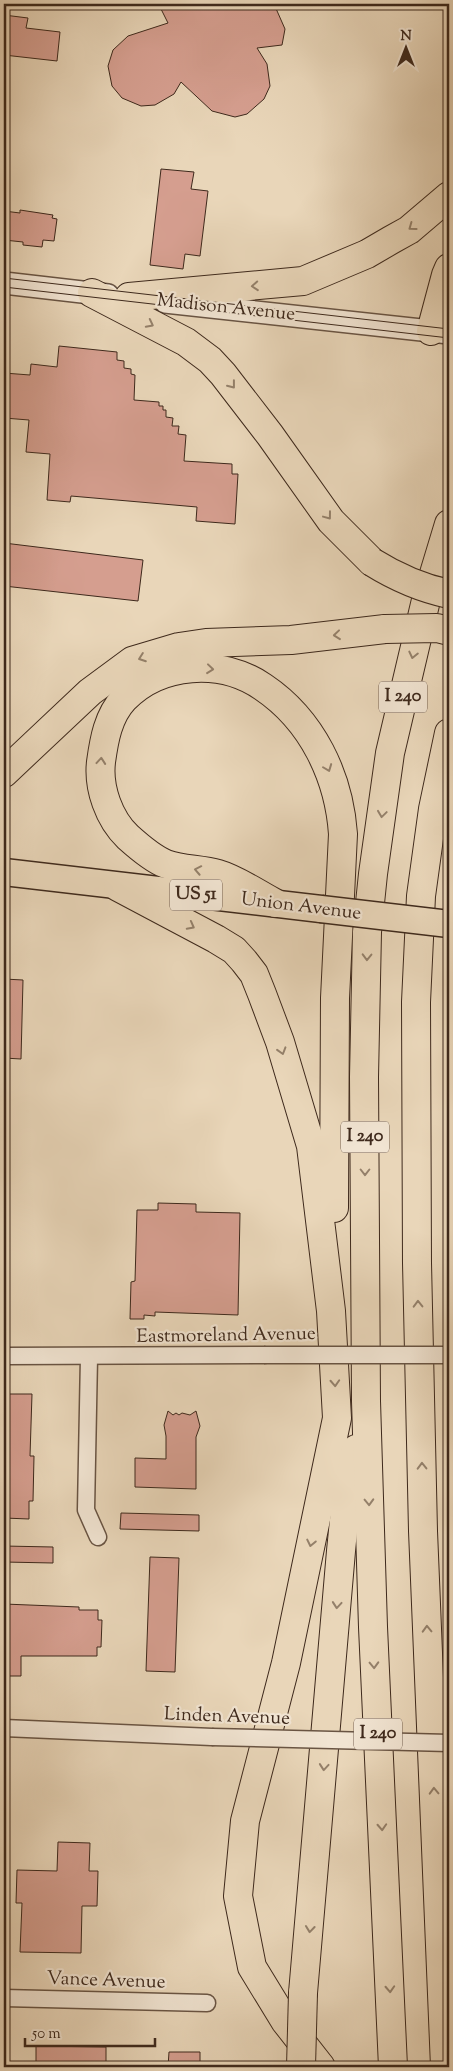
<svg xmlns="http://www.w3.org/2000/svg" width="453" height="2071" font-family="'Sorts Mill Goudy',serif">
<rect width="100%" height="100%" fill="#e9d6b9"/>
<filter id="stains"><feTurbulence type="fractalNoise" baseFrequency=".004" numOctaves="4"/><feColorMatrix values="0 0 0 0 .2 0 0 0 0 .09 0 0 0 0 .02 0 0 0 .5 -.17"/></filter>
<radialGradient id="worn" r=".72"><stop offset=".6" stop-color="#630" stop-opacity="0"/><stop offset="1" stop-color="#630" stop-opacity=".3"/></radialGradient>
<g fill="#d59e8f" stroke="#3e291c">
<polygon points="162,4 274,4 285,29 282,45 257,48 267,64 270,86 264,99 247,114 235,117 212,111 181,82 174,94 155,105 141,106 122,98 112,86 108,66 113,50 128,36 168,23 161,9 164,8"/>
<polygon points="4,15 28,18 26,28 60,32 57,61 4,55"/>
<polygon points="161,169 194,172 191,189 208,191 200,256 185,254 183,269 150,265"/>
<polygon points="20,210 53,215 52,218 57,219 54,241 43,240 42,247 23,245 23,242 4,240 4,211 20,213"/>
<polygon points="59,346 117,352 117,360 124,361 124,368 131,369 131,374 135,375 134,400 159,402 159,406 163,406 163,410 166,410 166,417 173,418 172,426 179,426 178,434 186,435 184,461 232,464 232,474 238,474 235,524 196,521 197,507 71,496 70,502 47,500 50,454 26,452 29,420 4,418 4,373 30,375 31,364 57,367"/>
<polygon points="4,543 143,560 138,601 4,586"/>
<polygon points="4,979 23,980 21,1059 4,1058"/>
<polygon points="158,1203 196,1204 196,1212 240,1213 238,1315 155,1312 155,1316 144,1315 144,1319 130,1319 131,1282 135,1281 137,1210 158,1210"/>
<polygon points="5,1394 32,1394 30,1456 34,1456 33,1501 29,1501 29,1519 4,1518"/>
<polygon points="168,1411 173,1415 176,1413 179,1415 182,1413 190,1415 196,1411 200,1426 196,1437 196,1489 135,1487 135,1458 166,1459 166,1436 164,1425"/>
<polygon points="121,1513 199,1515 199,1531 120,1529"/>
<polygon points="4,1546 53,1547 53,1563 4,1562"/>
<polygon points="150,1557 179,1558 175,1672 146,1671"/>
<polygon points="4,1604 79,1607 79,1610 98,1610 98,1620 102,1620 101,1647 97,1647 97,1656 21,1656 21,1676 4,1676"/>
<polygon points="58,1842 90,1843 89,1871 98,1871 97,1906 82,1906 81,1953 20,1952 22,1903 16,1903 17,1870 57,1871"/>
<polygon points="36,2046 106,2047 106,2067 36,2067"/>
<polygon points="169,2052 200,2052 200,2067 168,2067"/>
</g>
<g fill="none" stroke-linecap="round" stroke-linejoin="round">
<defs>
<g id="minor">
<polyline points="4,1356 264,1355"/>
<polyline points="89,1357 86,1510 98,1537"/>
<polyline points="4,1728 212,1737"/>
<polyline points="4,1998 207,2003"/>
</g>
<g id="tertiary">
<polyline points="4,283 108,295"/>
<polyline points="165,302 449,333"/>
</g>
<polyline id="primary" points="4,872 321,909"/>
<g id="motorway">
<polyline points="92,293 186,342 210,360 223,374 270,435 331,521 372,562"/>
<polyline points="129,297 303,281 367,254 391,240 409,230 449,196"/>
<polyline points="431,331 446,275 449,268"/>
<polyline points="4,773 90,692 132,661 179,647 206,643 291,640 385,629"/>
<polyline points="118,887 216,939 234,950 244,961 254,974 262,994 280,1042 311,1146 331,1311 337,1418 286,1663 245,1821 238,1896 252,1967 285,2021 321,2067"/>
<path d="M275 903C258 894 236 879 218 874 201 869 182 870 166 864 153 859 138 846 128 837 109 819 98 788 101 762 104 740 108 716 124 699 160 662 221 658 263 687 312 720 339 776 343 834L335 998 334 1208"/>
<polyline points="303,1993 341,1551 346,1500 356,1449"/>
<polyline points="393,2067 373,1627 366,1401 364,1077 367,932 373,874 390,753 426,600 449,524"/>
<polyline points="445,2067 423,1531 417,1263 416,1002 421,896 433,809 449,733"/>
</g>
</defs>
<use href="#minor" stroke="#695443" stroke-width="19"/>
<use href="#tertiary" stroke="#695443" stroke-width="24"/>
<use href="#primary" stroke="#3e291c" stroke-width="29"/>
<use href="#motorway" stroke="#3e291c" stroke-width="30"/>
<use href="#minor" stroke="#f1e4d2" stroke-width="16"/>
<use href="#tertiary" stroke="#f1e4d2" stroke-width="21"/>
<use href="#primary" stroke="#e9d6b9" stroke-width="26"/>
<use href="#motorway" stroke="#e9d6b9" stroke-width="28"/>
<g stroke="#3e291c" stroke-width="1">
<polyline points="4,278 449,329"/>
<polyline points="4,287 449,338"/>
</g>
<defs>
<g id="minor-bridge">
<polyline points="264,1355 449,1355"/>
<polyline points="212,1737 449,1743"/>
</g>
<polyline id="primary-bridge" points="321,909 449,924"/>
<g id="motorway-bridge">
<path d="M372 562C396 577 421 588 449 594"/>
<polyline points="385,629 437,628 449,631"/>
<polyline points="301,2067 303,1993"/>
</g>
</defs>
<use href="#minor-bridge" stroke="#695443" stroke-width="19" stroke-linecap="butt"/>
<use href="#primary-bridge" stroke="#3e291c" stroke-width="29" stroke-linecap="butt"/>
<use href="#motorway-bridge" stroke="#3e291c" stroke-width="30" stroke-linecap="butt"/>
<use href="#minor-bridge" stroke="#f1e4d2" stroke-width="16"/>
<use href="#primary-bridge" stroke="#e9d6b9" stroke-width="26"/>
<use href="#motorway-bridge" stroke="#e9d6b9" stroke-width="28"/>
</g>
<defs><path id="oneway-chevron" d="M-2-3.5L2.5 0L-2 3.5" fill="none" stroke-width="1.6" stroke-linecap="round" stroke-linejoin="round" transform="scale(1.25)"/></defs>
<g stroke="#94806a">
<use href="#oneway-chevron" transform="translate(412 227) rotate(144)"/>
<use href="#oneway-chevron" transform="translate(255 286) rotate(176)"/>
<use href="#oneway-chevron" transform="translate(150 324) rotate(27)"/>
<use href="#oneway-chevron" transform="translate(232 385) rotate(52)"/>
<use href="#oneway-chevron" transform="translate(328 516) rotate(53)"/>
<use href="#oneway-chevron" transform="translate(337 635) rotate(174)"/>
<use href="#oneway-chevron" transform="translate(413 655) rotate(103)"/>
<use href="#oneway-chevron" transform="translate(142 658) rotate(160)"/>
<use href="#oneway-chevron" transform="translate(210 669) rotate(6)"/>
<use href="#oneway-chevron" transform="translate(101 761) rotate(-85)"/>
<use href="#oneway-chevron" transform="translate(328 768) rotate(69)"/>
<use href="#oneway-chevron" transform="translate(382 814) rotate(98)"/>
<use href="#oneway-chevron" transform="translate(198 870) rotate(-169)"/>
<use href="#oneway-chevron" transform="translate(191 926) rotate(28)"/>
<use href="#oneway-chevron" transform="translate(367 957) rotate(91)"/>
<use href="#oneway-chevron" transform="translate(282 1051) rotate(73)"/>
<use href="#oneway-chevron" transform="translate(365 1172) rotate(90)"/>
<use href="#oneway-chevron" transform="translate(418 1304) rotate(-91)"/>
<use href="#oneway-chevron" transform="translate(335 1383) rotate(87)"/>
<use href="#oneway-chevron" transform="translate(422 1466) rotate(-91)"/>
<use href="#oneway-chevron" transform="translate(369 1502) rotate(88)"/>
<use href="#oneway-chevron" transform="translate(311 1543) rotate(102)"/>
<use href="#oneway-chevron" transform="translate(337 1605) rotate(95)"/>
<use href="#oneway-chevron" transform="translate(427 1629) rotate(-92)"/>
<use href="#oneway-chevron" transform="translate(374 1665) rotate(88)"/>
<use href="#oneway-chevron" transform="translate(324 1767) rotate(95)"/>
<use href="#oneway-chevron" transform="translate(434 1791) rotate(-92)"/>
<use href="#oneway-chevron" transform="translate(382 1827) rotate(87)"/>
<use href="#oneway-chevron" transform="translate(310 1929) rotate(96)"/>
<use href="#oneway-chevron" transform="translate(390 1989) rotate(87)"/>
</g>
<g text-anchor="middle" dominant-baseline="central" stroke-width="4.5" stroke-linejoin="round" paint-order="stroke">
<g fill="#f1e4d2" stroke="#746153" stroke-width="1">
<rect x="379" y="681.5" width="48" height="31" rx="4"/>
<rect x="170" y="879.5" width="52" height="31" rx="4"/>
<rect x="341" y="1121.5" width="48" height="31" rx="4"/>
<rect x="354" y="1718.5" width="48" height="31" rx="4"/>
</g>
<g font-size="18" font-weight="bold" fill="#3e291c">
<text x="403" y="697">I 240</text>
<text x="196" y="895">US 51</text>
<text x="365" y="1137">I 240</text>
<text x="378" y="1734">I 240</text>
</g>
<g font-size="19" fill="#3e291c" stroke="#f1e4d2">
<text transform="translate(226 308) rotate(6)">Madison Avenue</text>
<text transform="translate(301 907) rotate(7)">Union Avenue</text>
<text transform="translate(226 1336) rotate(-1)">Eastmoreland Avenue</text>
<text transform="translate(227 1717) rotate(2)">Linden Avenue</text>
<text transform="translate(106 1981) rotate(2)">Vance Avenue</text>
</g>
</g>
<rect width="453" height="2071" fill="none" stroke="#e9d6b9" stroke-width="20"/>
<rect x="5" y="5" width="443" height="2061" fill="none" stroke="#3e291c" stroke-width="2.5"/>
<rect x="10" y="10" width="433" height="2051" fill="none" stroke="#3e291c"/>
<g transform="translate(406 48)" stroke="#f1e4d2" stroke-width="4" paint-order="stroke">
<path d="M0-4L9 19L0 12L-9 19Z" fill="#3e291c"/>
<text y="-8" font-size="14" font-weight="bold" text-anchor="middle" fill="#3e291c">N</text>
</g>
<path d="M25 2038v8h130v-8" fill="none" stroke="#3e291c" stroke-width="2.5"/>
<text x="32" y="2038" font-size="15" fill="#3e291c" stroke="#f1e4d2" stroke-width="4" paint-order="stroke">50 m</text>
<rect width="100%" height="100%" filter="url(#stains)"/>
<rect width="100%" height="100%" fill="url(#worn)"/>
</svg>
